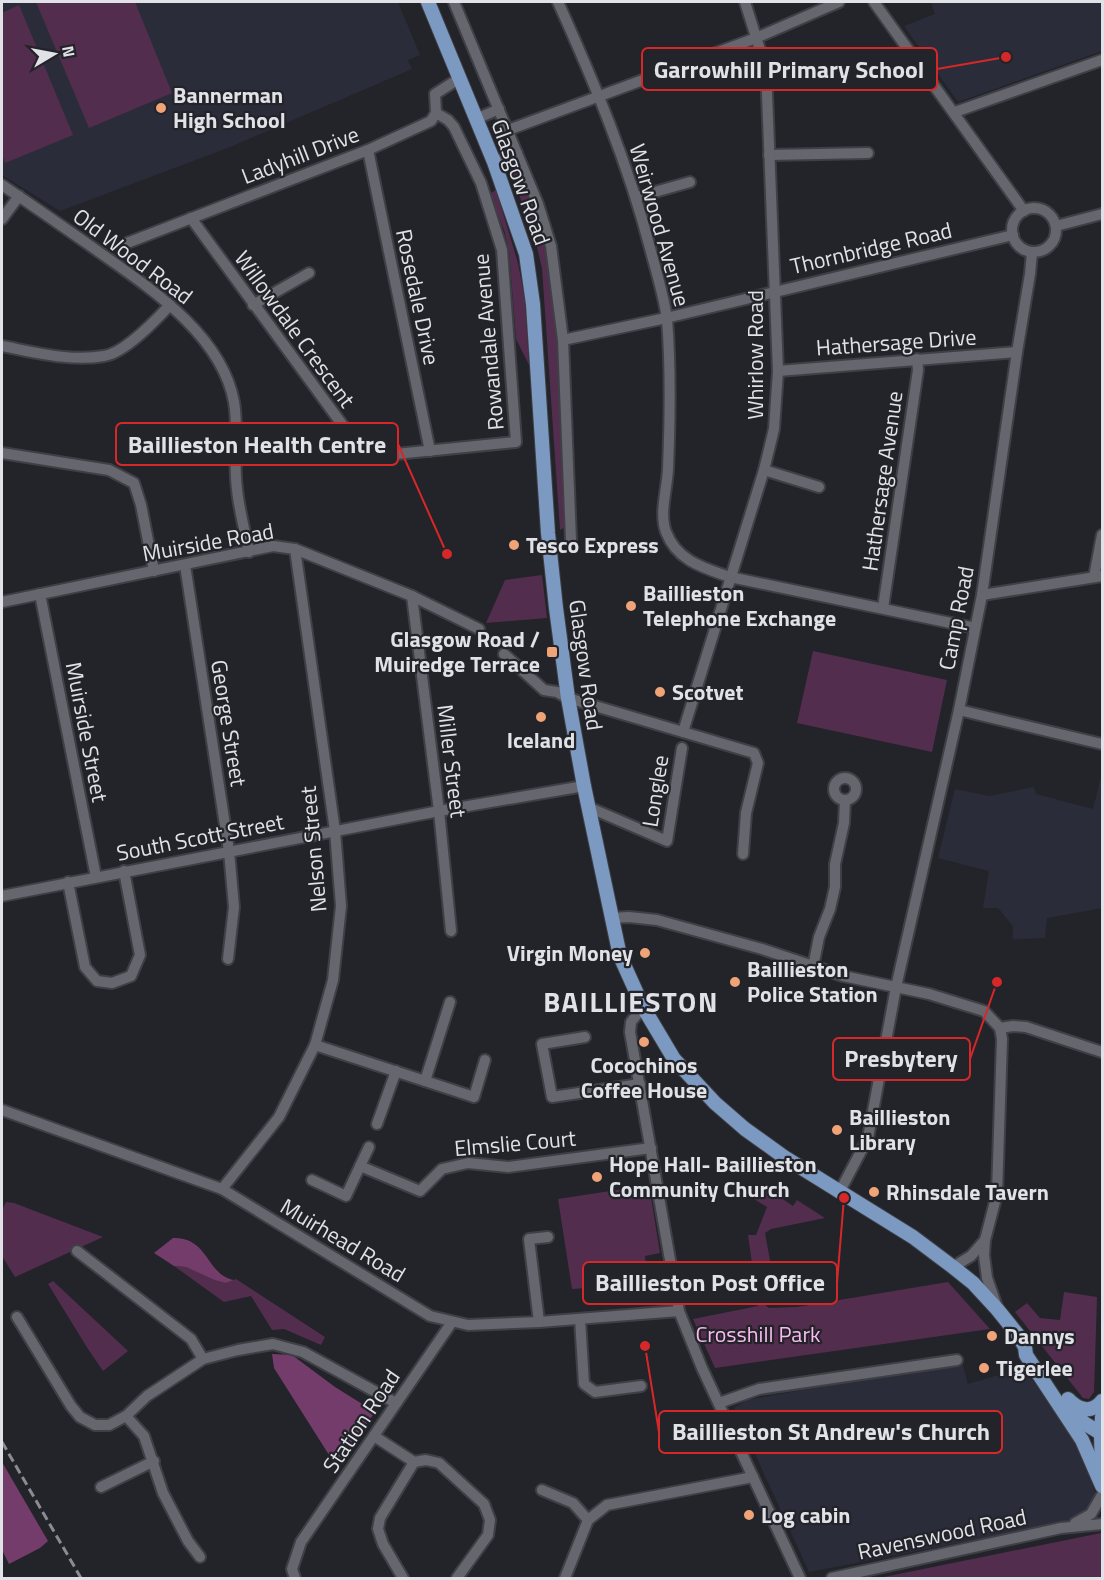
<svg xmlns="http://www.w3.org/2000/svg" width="1104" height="1580" font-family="'Titillium Web',sans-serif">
<rect width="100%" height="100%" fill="#23232a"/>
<g fill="#2b2c39">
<polygon points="2,2 398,2 420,55 408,60 412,69 230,147 60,211 2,175"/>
<polygon points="931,2 1102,2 1102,51 958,102 904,26 935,14"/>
<polygon points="1102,772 1102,908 1047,918 1045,938 1013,939 1013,926 998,908 983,908 989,871 938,858 955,789 989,796 1034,787 1036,794 1093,809"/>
<polygon points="962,1362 968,1384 1002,1374 1019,1364 1034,1382 1084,1456 1095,1494 1085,1514 1056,1524 809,1572 734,1408 747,1400"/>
</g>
<g fill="#532d4d">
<polygon points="36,2 135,2 172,93 89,128"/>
<polygon points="19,5 73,135 5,163 2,154 2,13"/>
<polygon points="517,165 542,235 552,274 569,525 560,530 542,268 534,235 509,168"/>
<polygon points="496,190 518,263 525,300 529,365 516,339 509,250 504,230 489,194"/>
<polygon points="542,575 547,618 486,623 505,580"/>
<polygon points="813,651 947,680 932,752 797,723"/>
<polygon points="649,1185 660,1253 645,1256 648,1284 572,1289 558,1199"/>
<polygon points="768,1189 793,1206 797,1200 825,1218 771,1229 765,1233 771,1266 758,1283 761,1302 769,1308 797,1307 948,1282 990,1329 715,1368 693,1319 758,1306 748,1235 756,1235 767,1207 744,1193"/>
<polygon points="6,1202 14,1203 103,1237 15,1277 2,1256 2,1210"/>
<polygon points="174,1266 186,1267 226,1283 236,1279 325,1337 321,1345 284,1329 272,1330 251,1296 224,1302"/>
<polygon points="53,1281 128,1351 103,1371 88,1349 48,1284"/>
<polygon points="1064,1292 1097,1297 1094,1392 1089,1399 1083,1398 1015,1312 1027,1303 1040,1318 1060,1320"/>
<polygon points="1101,1533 1102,1578 879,1578"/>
</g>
<g fill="#743c6b">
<path d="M173 1238C209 1237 206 1275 234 1280L226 1283 215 1280 186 1267 174 1266 154 1253Z"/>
<polygon points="272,1354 292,1355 335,1387 375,1412 345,1455 342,1464 336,1466 274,1368"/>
<polygon points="2,1462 48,1541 40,1548 9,1564 2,1550"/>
</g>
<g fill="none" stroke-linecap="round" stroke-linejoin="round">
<defs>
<g id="minor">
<polyline points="454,2 538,204 551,246 563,340 571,540"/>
<path d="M558 2C594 82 628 163 650 248 656 271 664 296 667 319 671 369 670 420 668 469 667 490 659 513 666 532 677 561 704 568 730 577L975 628"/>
<polyline points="874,2 1024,211"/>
<polyline points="955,112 1102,60"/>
<polyline points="476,119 499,109"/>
<polyline points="508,130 756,38 839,2"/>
<polyline points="368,150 430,451"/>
<polyline points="769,155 868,153"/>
<polyline points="494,162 517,153"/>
<path d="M2 185C32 205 62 226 92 247 145 285 221 332 234 402 239 431 233 460 237 489 239 510 245 531 249 552"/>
<polyline points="637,197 690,182"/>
<circle cx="1034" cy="230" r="22"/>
<polyline points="191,218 363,453 376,456 516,442 502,250 481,183 454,127 448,120 436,113"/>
<polyline points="2,219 19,196"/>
<polyline points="1056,226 1102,214"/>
<polyline points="127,243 368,150 431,121 436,113 435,94 460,78"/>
<polyline points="253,305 309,273"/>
<polyline points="563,340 666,318 1013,235"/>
<path d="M2 346C34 352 70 362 104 356 125 353 156 320 170 305"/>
<polyline points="778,371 1017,352"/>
<polyline points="2,453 109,470 134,483 141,505 154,571"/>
<polyline points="764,470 819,487"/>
<polyline points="185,565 229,851 234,907 228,959"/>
<polyline points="1094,577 1102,535"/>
<polyline points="40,594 96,877"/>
<polyline points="982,595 1102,576"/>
<polyline points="412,596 439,811 451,931"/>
<polyline points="2,602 273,546 295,549 412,596 479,629"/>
<polyline points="883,608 918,370 917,359"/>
<polyline points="504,654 544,690 557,692 568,698 754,753 758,763 746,813 743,854"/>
<polyline points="959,710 1102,744"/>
<polyline points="683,732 764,470 774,429 778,371 766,69 745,2"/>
<circle cx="845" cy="789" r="11"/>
<polyline points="588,807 667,841 682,748"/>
<polyline points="68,882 85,967 97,981 112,983 131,976 140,955 124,871"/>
<polyline points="2,896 439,811 584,786"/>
<polyline points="611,918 629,917 657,920 762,949 843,976 929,994 984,1011 1000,1028"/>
<polyline points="813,967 819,937 830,909 835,887 835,864 844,823 845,800"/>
<polyline points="643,1007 631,1022 630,1032 679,1311 702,1368 800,1578"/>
<polyline points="1000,1028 1013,1026 1026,1027 1102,1052"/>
<polyline points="585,1037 542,1044 552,1097 640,1084"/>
<polyline points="315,1045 474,1097 485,1060"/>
<polyline points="425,1081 450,1002"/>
<polyline points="2,1110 222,1189 430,1316 468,1325 539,1322 679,1311"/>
<polyline points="377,1124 396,1071"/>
<polyline points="360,1166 420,1191 442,1169 468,1163 508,1167 651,1148"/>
<polyline points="312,1180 346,1196 369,1147"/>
<polyline points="222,1189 279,1117 315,1045 333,980 341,906 335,831 295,549"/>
<polyline points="840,1191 868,1138 896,987 959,710 982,595 1017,352 1030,274 1032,252"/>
<polyline points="77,1251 191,1339 203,1359"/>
<polyline points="953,1267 971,1256 985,1240"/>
<polyline points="997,1307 987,1278 984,1255 985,1240 997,1194 1002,1039 1000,1028"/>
<polyline points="17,1317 71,1406 80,1417 95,1425 109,1425 126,1416 147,1396 203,1359 238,1350 273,1344 303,1352 396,1403"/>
<polyline points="580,1319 584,1384 595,1392 641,1386"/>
<polyline points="539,1322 529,1239 548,1237"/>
<polyline points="719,1403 759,1389 957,1360"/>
<polyline points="126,1416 144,1436 163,1493 188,1541 200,1557"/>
<polyline points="374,1436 414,1462 426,1460 439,1463 484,1504 490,1520 488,1535 457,1578"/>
<polyline points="101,1487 154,1461"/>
<polyline points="542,1490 573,1503 588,1520"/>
<polyline points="1075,1523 1091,1514 1102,1495"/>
<polyline points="295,1578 292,1569 301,1542 452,1322"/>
<polyline points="403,1578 383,1544 378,1529 380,1518 414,1462"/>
<polyline points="565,1578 588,1520 607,1505 753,1477"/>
<polyline points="832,1578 1061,1528 1102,1524"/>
</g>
<g id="major">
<polyline points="428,2 494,162 526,254 533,304 548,533 556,608 568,698 584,786 620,956 643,1007 674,1059 715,1103 745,1129 784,1157 913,1237 953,1267 973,1283 997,1309 1018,1335 1025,1347 1026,1355 1082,1440 1102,1486"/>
<path d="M1068 1399C1078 1410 1092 1414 1102 1401"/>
<polyline points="1072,1410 1084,1423 1102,1434"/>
<polyline points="1102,1417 1101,1434 1102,1474"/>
</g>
</defs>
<use href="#minor" stroke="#3f4046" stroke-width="14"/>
<use href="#major" stroke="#3f4046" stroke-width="16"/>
<use href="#minor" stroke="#65666e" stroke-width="10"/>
<use href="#major" stroke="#7c9ac1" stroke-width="14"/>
<polyline stroke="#8b8c92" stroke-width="3" stroke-dasharray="9 4.5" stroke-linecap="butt" points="2,1442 81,1578"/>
</g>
<g fill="#efa376" stroke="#23232a" stroke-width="2">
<circle cx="161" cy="108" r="6"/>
<circle cx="514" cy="545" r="6"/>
<circle cx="631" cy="606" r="6"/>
<rect x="546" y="646" width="12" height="12" rx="3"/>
<circle cx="660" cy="692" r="6"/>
<circle cx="541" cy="717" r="6"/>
<circle cx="645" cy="953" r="6"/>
<circle cx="735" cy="982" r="6"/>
<circle cx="644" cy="1042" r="6"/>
<circle cx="837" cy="1130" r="6"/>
<circle cx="597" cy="1177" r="6"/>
<circle cx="874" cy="1192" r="6"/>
<circle cx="992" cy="1336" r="6"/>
<circle cx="984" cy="1368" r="6"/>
<circle cx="749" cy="1515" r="6"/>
</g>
<g text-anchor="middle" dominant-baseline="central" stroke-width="4.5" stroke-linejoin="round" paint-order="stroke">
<g font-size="22" font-weight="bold" fill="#e1e2e7" stroke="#23232a" text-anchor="start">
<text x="173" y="95">Bannerman<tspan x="173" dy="25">High School</tspan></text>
<text x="526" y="545">Tesco Express</text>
<text x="643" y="593">Baillieston<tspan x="643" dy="25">Telephone Exchange</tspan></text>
<text x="540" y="639" text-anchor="end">Glasgow Road /<tspan x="540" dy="25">Muiredge Terrace</tspan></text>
<text x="672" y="692">Scotvet</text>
<text x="541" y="740" text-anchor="middle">Iceland</text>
<text x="633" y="953" text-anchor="end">Virgin Money</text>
<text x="747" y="969">Baillieston<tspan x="747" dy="25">Police Station</tspan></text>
<text x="644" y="1065" text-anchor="middle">Cocochinos<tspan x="644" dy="25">Coffee House</tspan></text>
<text x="849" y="1117">Baillieston<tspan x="849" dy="25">Library</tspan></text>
<text x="609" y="1164">Hope Hall- Baillieston<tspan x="609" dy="25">Community Church</tspan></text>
<text x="886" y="1192">Rhinsdale Tavern</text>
<text x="1004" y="1336">Dannys</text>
<text x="996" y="1368">Tigerlee</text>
<text x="761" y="1515">Log cabin</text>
</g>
<g font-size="22" fill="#e1e2e7" stroke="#23232a">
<text transform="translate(300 155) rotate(-21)">Ladyhill Drive</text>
<text transform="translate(521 182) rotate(70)">Glasgow Road</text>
<text transform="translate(660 225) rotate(74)">Weirwood Avenue</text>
<text transform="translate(871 248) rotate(-13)">Thornbridge Road</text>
<text transform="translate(133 256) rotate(37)">Old Wood Road</text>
<text transform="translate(418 297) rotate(78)">Rosedale Drive</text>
<text transform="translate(295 329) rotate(54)">Willowdale Crescent</text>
<text transform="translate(488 342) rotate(-95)">Rowandale Avenue</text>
<text transform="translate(896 342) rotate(-4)">Hathersage Drive</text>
<text transform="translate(755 355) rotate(-90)">Whirlow Road</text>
<text transform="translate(882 481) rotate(-82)">Hathersage Avenue</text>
<text transform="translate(208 542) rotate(-10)">Muirside Road</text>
<text transform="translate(956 618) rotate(-79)">Camp Road</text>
<text transform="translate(586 665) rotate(82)">Glasgow Road</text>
<text transform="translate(229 723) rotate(81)">George Street</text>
<text transform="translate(87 732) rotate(79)">Muirside Street</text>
<text transform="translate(452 761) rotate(83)">Miller Street</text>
<text transform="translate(655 791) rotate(-81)">Longlee</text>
<text transform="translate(200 837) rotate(-11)">South Scott Street</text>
<text transform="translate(313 849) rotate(-95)">Nelson Street</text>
<text transform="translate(515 1143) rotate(-5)">Elmslie Court</text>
<text transform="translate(343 1240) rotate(31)">Muirhead Road</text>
<text transform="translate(361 1421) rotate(-56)">Station Road</text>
<text transform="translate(942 1534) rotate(-12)">Ravenswood Road</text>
</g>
<g font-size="22" fill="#fcb8f0" stroke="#23232a">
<text x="758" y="1334">Crosshill Park</text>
</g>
<g font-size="28" font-weight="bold" letter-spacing="1.5" fill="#e1e2e7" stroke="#23232a">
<text x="631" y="1001">BAILLIESTON</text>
</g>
</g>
<path fill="none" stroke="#d62828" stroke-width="2" d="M1006 57L937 69M447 554L398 444M997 982L970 1059M844 1198L837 1283M645 1346L659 1432"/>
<g fill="#d62828" stroke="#23232a" stroke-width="2">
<circle cx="1006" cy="57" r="6"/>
<circle cx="447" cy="554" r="6"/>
<circle cx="997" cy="982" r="6"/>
<circle cx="844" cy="1198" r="6"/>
<circle cx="645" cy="1346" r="6"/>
</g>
<g fill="#23232a" stroke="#d62828" stroke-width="2">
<rect x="642" y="48" width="295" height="42" rx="6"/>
<rect x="116" y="423" width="282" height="42" rx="6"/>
<rect x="833" y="1038" width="137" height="42" rx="6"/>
<rect x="583" y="1262" width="254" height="42" rx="6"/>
<rect x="659" y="1411" width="343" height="42" rx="6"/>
</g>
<g font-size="24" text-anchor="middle" font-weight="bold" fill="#e1e2e7">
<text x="789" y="78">Garrowhill Primary School</text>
<text x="257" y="453">Baillieston Health Centre</text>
<text x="901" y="1067">Presbytery</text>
<text x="710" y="1291">Baillieston Post Office</text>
<text x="831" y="1440">Baillieston St Andrew's Church</text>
</g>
<rect width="1104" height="1580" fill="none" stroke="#e1e2e7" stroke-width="6"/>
<g transform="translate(54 54) rotate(80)" stroke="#23232a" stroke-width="4.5" paint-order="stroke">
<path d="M0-4.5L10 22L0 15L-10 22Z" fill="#e1e2e7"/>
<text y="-9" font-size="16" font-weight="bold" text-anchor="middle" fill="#e1e2e7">N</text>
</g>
</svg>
